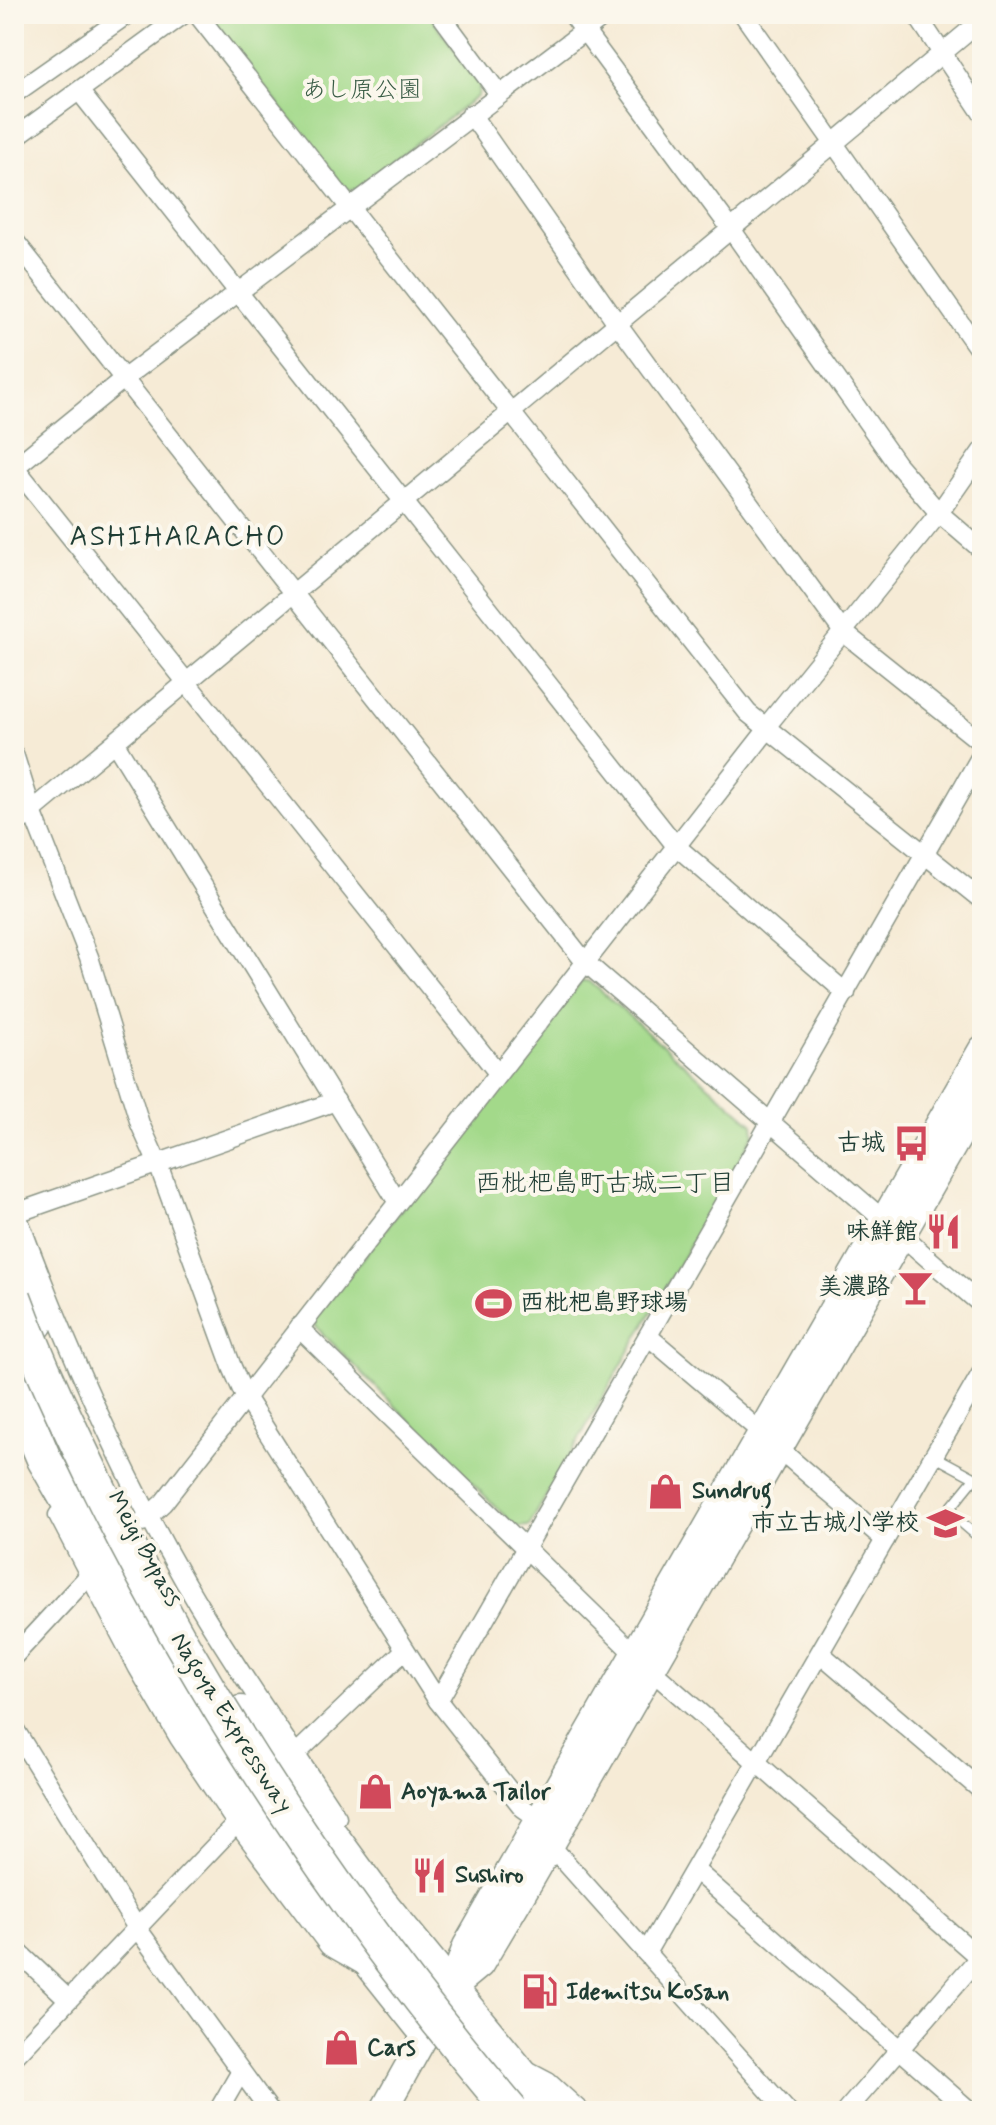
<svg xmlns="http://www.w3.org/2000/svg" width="996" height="2125" font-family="Mynerve,'Klee One',sans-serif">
<rect width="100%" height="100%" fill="#fbf7ec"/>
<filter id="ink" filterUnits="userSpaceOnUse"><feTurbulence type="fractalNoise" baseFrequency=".0125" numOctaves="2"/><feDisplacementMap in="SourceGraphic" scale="16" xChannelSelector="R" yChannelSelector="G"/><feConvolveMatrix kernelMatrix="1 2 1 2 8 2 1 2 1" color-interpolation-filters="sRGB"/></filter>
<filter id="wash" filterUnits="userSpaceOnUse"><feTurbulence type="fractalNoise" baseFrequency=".006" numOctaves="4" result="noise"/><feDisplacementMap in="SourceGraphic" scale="32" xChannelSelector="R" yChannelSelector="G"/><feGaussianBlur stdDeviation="1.8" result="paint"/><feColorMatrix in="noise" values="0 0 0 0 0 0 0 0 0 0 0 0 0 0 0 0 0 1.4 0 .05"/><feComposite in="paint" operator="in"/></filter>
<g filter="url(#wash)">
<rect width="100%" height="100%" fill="#f6ebd6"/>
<g fill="#a3d98a" stroke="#618b5f" stroke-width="2">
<polygon points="207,14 429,14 480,85 478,96 355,190 345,189"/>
<polygon points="582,981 589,981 753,1124 754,1134 529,1526 516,1527 316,1327 315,1318"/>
</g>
</g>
<g filter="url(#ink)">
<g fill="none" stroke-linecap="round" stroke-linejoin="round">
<defs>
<polyline id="lane" points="934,1456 975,1478 948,1511 982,1540"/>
<g id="street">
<polyline points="197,14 748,713 982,900"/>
<polyline points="440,14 499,94"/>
<polyline points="572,14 731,229 896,463 939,513 982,550"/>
<polyline points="743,14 982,354"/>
<polyline points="916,14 982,113"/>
<polyline points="80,92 676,846 846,993"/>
<polyline points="14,94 128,14"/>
<polyline points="471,114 617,323 843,632 982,743"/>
<polyline points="14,138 184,14"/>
<polyline points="14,240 585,962 982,1305"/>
<polyline points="14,466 498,1073"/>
<polyline points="14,468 122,380 607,14"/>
<polyline points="765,728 939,513 982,451"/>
<polyline points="115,743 397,1201"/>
<polyline points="14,754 32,811 89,957 140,1124 158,1164 232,1367 245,1397 438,1701 523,1808 540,1820"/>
<polyline points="14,826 982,20"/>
<path d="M14 1207C62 1337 116 1462 185 1582 232 1663 286 1739 337 1817"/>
<polyline points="16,1213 336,1101"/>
<polyline points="298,1327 651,1670 982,1960"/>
<polyline points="648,1336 761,1432"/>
<polyline points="779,1449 885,1540"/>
<polyline points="58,1515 138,1668 179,1738 230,1814 329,1946 364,1966"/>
<polyline points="142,1522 163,1503 767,730"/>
<polyline points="820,1653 982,1791"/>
<polyline points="14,1656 92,1572"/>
<polyline points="438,1701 982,754"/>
<polyline points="14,1728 137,1928 270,2111"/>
<polyline points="295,1755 405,1650"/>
<polyline points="551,1846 787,2111"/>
<polyline points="695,1870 970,2111"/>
<polyline points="14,1948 68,1999"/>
<polyline points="646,1953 982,1372"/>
<polyline points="14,2057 236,1824"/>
<polyline points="529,2072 548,2082 580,2111"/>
<polyline points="218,2111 240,2073"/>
<polyline points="846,2111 982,1954"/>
</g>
<g id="secondary">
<polyline points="451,1989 480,1965 533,1876 982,1096"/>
<polyline points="383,2111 451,1989 466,1946 982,1049"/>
</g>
<g id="highway">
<polyline points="14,1268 36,1323"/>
<polyline points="14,1388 44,1459 217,1760 257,1819 421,2025"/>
<polyline points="241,1713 380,1903 550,2111"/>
</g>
</defs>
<use href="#lane" stroke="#8a9485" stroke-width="12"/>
<use href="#street" stroke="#8a9485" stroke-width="21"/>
<use href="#secondary" stroke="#8a9485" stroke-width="29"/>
<use href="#highway" stroke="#8a9485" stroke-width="37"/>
<use href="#lane" stroke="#fff" stroke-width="9"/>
<use href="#street" stroke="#fff" stroke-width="18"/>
<use href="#secondary" stroke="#fff" stroke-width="26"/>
<use href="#highway" stroke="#fff" stroke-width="34"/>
<defs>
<path id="highway-bridge" d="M14 1297C38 1363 69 1427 100 1491 210 1713 351 1921 511 2111"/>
</defs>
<use href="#highway-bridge" stroke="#8a9485" stroke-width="37" stroke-linecap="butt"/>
<use href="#highway-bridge" stroke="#fff" stroke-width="34"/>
</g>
</g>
<defs>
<symbol id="bus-bare" viewBox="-9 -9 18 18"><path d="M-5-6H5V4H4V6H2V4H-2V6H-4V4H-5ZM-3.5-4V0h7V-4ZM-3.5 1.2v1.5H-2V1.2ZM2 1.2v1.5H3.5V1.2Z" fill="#d1495b" stroke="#fbf7ec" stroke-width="2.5" paint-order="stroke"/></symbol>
<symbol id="restaurant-bare" viewBox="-9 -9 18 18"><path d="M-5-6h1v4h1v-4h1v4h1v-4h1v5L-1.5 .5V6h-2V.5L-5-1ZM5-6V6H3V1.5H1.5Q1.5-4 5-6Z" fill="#d1495b" stroke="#fbf7ec" stroke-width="2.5" paint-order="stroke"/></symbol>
<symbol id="bar-bare" viewBox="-9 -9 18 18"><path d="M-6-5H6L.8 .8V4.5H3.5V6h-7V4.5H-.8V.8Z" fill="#d1495b" stroke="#fbf7ec" stroke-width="2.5" paint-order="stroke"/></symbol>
<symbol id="stadium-bare" viewBox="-9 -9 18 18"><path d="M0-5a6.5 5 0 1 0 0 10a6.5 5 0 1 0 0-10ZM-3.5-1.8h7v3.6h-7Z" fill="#d1495b" stroke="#fbf7ec" stroke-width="2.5" paint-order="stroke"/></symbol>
<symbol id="shop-bare" viewBox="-9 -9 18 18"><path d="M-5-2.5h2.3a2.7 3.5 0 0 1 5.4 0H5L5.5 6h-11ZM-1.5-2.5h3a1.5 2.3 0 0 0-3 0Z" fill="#d1495b" stroke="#fbf7ec" stroke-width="2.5" paint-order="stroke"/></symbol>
<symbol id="school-bare" viewBox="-9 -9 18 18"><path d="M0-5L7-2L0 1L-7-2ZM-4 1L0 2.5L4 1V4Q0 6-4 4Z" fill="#d1495b" stroke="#fbf7ec" stroke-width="2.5" paint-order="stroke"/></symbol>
<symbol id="fuel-bare" viewBox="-9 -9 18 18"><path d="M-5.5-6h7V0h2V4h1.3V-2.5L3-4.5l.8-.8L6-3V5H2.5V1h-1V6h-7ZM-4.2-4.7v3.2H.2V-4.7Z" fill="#d1495b" stroke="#fbf7ec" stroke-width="2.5" paint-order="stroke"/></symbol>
</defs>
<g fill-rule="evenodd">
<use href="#bus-bare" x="886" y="1118" width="51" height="51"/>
<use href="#restaurant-bare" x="918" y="1206" width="51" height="51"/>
<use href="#bar-bare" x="890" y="1262" width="51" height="51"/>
<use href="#stadium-bare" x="468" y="1278" width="51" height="51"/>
<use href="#shop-bare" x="640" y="1466" width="51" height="51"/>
<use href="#school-bare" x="920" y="1498" width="51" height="51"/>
<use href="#shop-bare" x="350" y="1766" width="51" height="51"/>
<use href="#restaurant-bare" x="404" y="1850" width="51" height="51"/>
<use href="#fuel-bare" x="514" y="1966" width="51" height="51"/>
<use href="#shop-bare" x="316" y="2022" width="51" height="51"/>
</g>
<g text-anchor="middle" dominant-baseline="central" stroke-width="8" stroke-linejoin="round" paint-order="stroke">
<g font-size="24" fill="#395c45" stroke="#fbf7ec">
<text x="362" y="90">あし原公園</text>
</g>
<g font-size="24" font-weight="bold" fill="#1f3d34" stroke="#fbf7ec" text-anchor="start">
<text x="885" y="1143" text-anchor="end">古城</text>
<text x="918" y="1232" text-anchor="end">味鮮館</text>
<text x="890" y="1287" text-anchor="end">美濃路</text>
<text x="520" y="1303">西枇杷島野球場</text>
<text x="692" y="1491">Sundrug</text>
<text x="919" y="1523" text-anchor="end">市立古城小学校</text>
<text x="401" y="1792">Aoyama Tailor</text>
<text x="455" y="1875">Sushiro</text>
<text x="566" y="1992">Idemitsu Kosan</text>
<text x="367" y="2048">Cars</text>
</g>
<g font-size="24" fill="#1f3d34" stroke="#fbf7ec">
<text transform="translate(144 1549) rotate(61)">Meigi Bypass</text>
<text transform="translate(231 1723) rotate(58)">Nagoya Expressway</text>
</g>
<g font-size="26" fill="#1f3d34" stroke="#fbf7ec">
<text x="605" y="1184">西枇杷島町古城二丁目</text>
</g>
<g font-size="28" letter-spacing="2" fill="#1f3d34" stroke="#fbf7ec">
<text x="178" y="537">ASHIHARACHO</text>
</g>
</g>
<rect width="996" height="2125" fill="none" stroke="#fbf7ec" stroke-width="48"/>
</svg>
